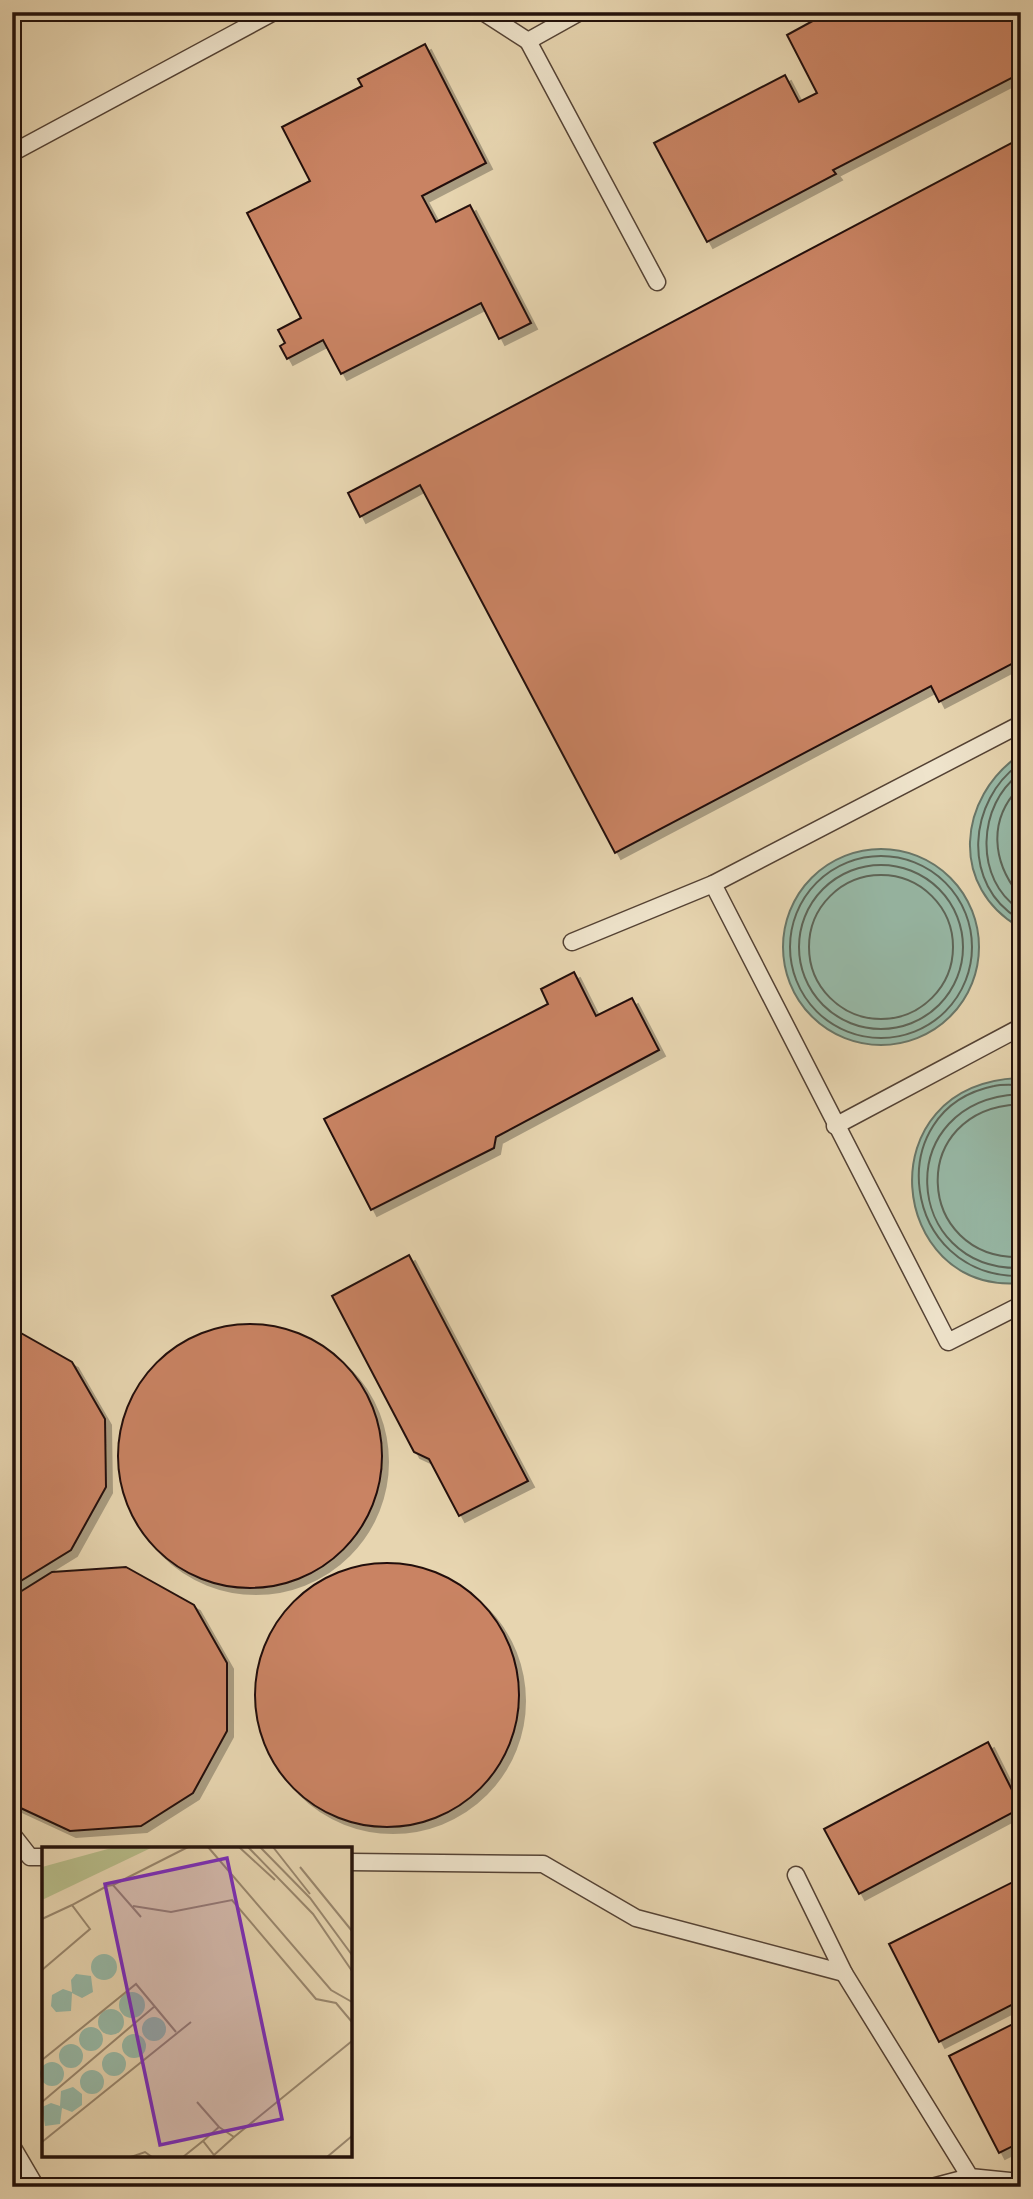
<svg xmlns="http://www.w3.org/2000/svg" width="1033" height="2199" font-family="'IM FELL English',serif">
<defs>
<filter id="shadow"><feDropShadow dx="6" dy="6" stdDeviation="0" flood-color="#0004"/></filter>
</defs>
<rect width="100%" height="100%" fill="#e7d5b0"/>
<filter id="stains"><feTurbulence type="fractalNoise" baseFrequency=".00286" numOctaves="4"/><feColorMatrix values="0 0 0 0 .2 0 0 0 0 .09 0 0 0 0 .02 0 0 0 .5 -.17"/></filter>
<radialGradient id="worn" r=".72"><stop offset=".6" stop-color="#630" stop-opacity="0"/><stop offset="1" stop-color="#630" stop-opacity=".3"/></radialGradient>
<g fill="#97b9a7" stroke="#697668" stroke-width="2">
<path d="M1021 754V928C949 888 957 797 1021 754Z"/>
<circle cx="881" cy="947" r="98"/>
<path d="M1021 1078V1283C888 1295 864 1083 1021 1078Z"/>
</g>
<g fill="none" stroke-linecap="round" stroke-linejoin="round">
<g stroke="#5d6558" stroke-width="2">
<path d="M1021 763C968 799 960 886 1021 920"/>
<path d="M1021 773C977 803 973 881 1021 910"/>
<path d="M1021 786C987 819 992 863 1021 897"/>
<circle cx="881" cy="947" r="91"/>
<circle cx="881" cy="947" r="82"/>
<circle cx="881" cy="947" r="72"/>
<path d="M1021 1085C1012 1085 1002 1084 994 1086 880 1109 901 1278 1021 1276"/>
<path d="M1021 1094C890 1099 902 1271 1021 1268"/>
<path d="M1021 1104C905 1108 915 1260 1021 1257"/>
</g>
</g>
<g fill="#c98363" stroke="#23110a" stroke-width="2" filter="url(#shadow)">
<polygon points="1021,12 1021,73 833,170 836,174 707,242 654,143 785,75 799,102 817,93 787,35 829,12"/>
<polygon points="425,44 486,163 422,196 436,222 470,205 531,323 499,339 481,303 341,374 323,340 287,359 280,346 285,343 278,330 301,318 247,213 310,181 282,127 362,86 358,79"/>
<polygon points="1021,138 1021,659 939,702 931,686 615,853 420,485 360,517 348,493"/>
<polygon points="574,972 596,1016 632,998 659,1050 496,1137 494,1148 371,1210 324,1119 548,1004 541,989"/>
<polygon points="409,1255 528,1481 459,1516 429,1459 414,1452 332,1296"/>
<circle cx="250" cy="1456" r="132"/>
<polygon points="12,1328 72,1362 105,1419 106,1487 71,1550 19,1582 12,1583"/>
<circle cx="387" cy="1695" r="132"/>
<polygon points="126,1567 194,1605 227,1663 227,1731 193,1793 141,1826 70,1831 12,1804 12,1597 52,1572"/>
<polygon points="988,1742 1021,1808 859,1894 824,1829"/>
<polygon points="1021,1878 1021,2000 939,2042 889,1944"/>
<polygon points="1021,2020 1021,2142 999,2153 949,2056"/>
</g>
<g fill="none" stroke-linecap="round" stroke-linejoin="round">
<defs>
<g id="service">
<polyline points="483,12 528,41"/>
<polyline points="580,12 528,41 657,282"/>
<polyline points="12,153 274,12"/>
<polyline points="713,884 948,1342 1021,1305"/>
<polyline points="572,942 713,884 1021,724"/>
<polyline points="835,1126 1021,1027"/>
<polyline points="12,1834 30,1857 44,1857"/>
<polyline points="350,1862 543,1864 636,1918 844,1973"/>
<polyline points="796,1875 844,1973 970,2177 1021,2182"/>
<polyline points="12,2146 36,2187"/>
<polyline points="932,2187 970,2177"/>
</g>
</defs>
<use href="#service" stroke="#544234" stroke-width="19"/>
<use href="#service" stroke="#efe4cc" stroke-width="16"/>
</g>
<g transform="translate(42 1847)">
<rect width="310" height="310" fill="#e7d5b0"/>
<path d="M73 0H111L0 53V20Z" fill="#b7bd8a"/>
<path d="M49 120a13 13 0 1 1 26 0a13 13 0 1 1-26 0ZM34 127 49 129 51 145 40 151 30 146 29 164 14 165 9 159 10 148 21 142 30 145 29 133ZM77 158a13 13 0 1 1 26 0a13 13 0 1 1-26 0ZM56 175a13 13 0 1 1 26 0a13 13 0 1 1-26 0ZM100 182a12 12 0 1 1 24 0a12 12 0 1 1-24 0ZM37 192a12 12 0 1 1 24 0a12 12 0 1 1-24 0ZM80 199a12 12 0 1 1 24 0a12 12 0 1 1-24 0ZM17 209a12 12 0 1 1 24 0a12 12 0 1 1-24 0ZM60 217a12 12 0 1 1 24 0a12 12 0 1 1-24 0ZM-2 227a12 12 0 1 1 24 0a12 12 0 1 1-24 0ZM38 235a12 12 0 1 1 24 0a12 12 0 1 1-24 0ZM31 240 40 247V258L30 265 20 261 18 277 3 279 0 260 9 256 18 259 19 244Z" fill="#97b9a7"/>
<path fill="none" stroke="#99876e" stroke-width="2" d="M166 0 289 143 310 155M197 0 233 33M206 0 271 67 310 124M218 0 268 51 310 108M231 0 268 47M258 20 310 84M71 38 146 0M91 59 129 65 190 53 274 152 294 156 310 175M0 72 30 58M0 123 48 82 30 58 65 39 71 38 99 70M0 213 94 137 134 185M0 255 113 159M155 255 177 280 161 294M192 290 310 194M0 295 149 175M89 310 103 305 110 310M141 310 161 294 172 308 192 290 177 280M285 310 310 289"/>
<path fill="#7b2cbf" fill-opacity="0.15" stroke="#7b2cbf" stroke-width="3.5" d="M185 11 240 272 118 298 63 37Z"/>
<rect width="310" height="310" fill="none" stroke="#23110a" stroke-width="3.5"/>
</g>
<rect width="1033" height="2199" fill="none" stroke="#e7d5b0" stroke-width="42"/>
<rect x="14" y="14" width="1005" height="2171" fill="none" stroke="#23110a" stroke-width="3.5"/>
<rect x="21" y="21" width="991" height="2157" fill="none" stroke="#23110a" stroke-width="2"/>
<rect width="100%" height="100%" filter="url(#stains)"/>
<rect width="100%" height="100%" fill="url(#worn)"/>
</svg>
